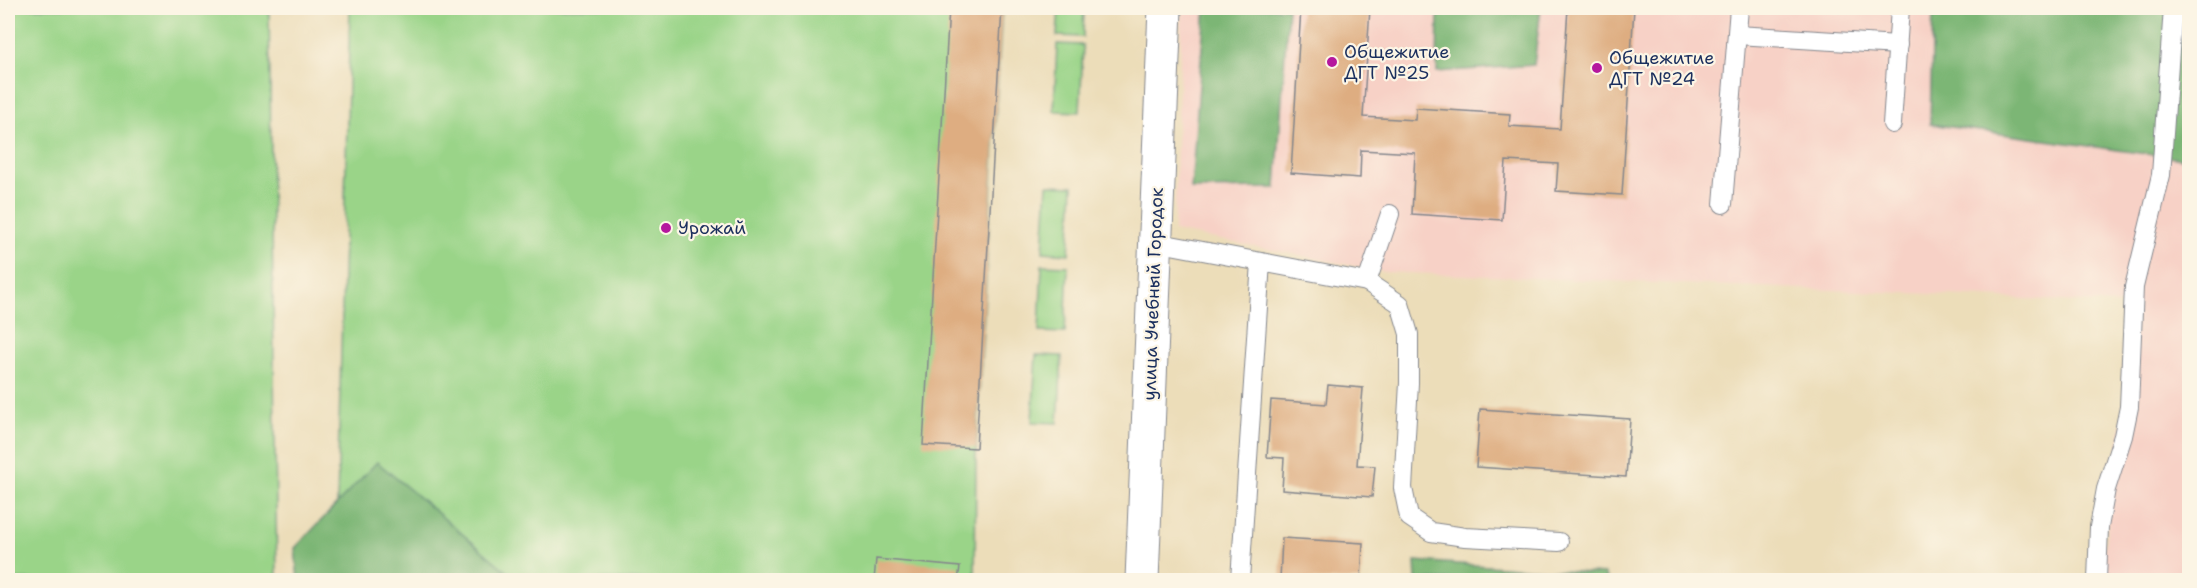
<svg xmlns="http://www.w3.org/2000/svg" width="2197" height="588" font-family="'Shantell Sans',sans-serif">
<rect width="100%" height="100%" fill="#fcf5e5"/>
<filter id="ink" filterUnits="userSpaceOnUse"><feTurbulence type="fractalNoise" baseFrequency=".0167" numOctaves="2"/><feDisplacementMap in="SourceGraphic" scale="12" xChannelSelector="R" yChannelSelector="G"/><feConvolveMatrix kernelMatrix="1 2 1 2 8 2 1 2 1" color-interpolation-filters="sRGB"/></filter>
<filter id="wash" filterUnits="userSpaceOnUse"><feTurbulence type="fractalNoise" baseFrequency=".008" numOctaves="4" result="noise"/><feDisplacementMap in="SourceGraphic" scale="24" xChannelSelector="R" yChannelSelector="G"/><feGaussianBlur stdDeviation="1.35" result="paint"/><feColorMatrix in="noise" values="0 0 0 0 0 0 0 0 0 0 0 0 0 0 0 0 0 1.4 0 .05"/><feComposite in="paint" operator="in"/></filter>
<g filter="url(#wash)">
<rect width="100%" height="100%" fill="#ecddb9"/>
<polygon fill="#f7d1c6" points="1182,8 2189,8 2189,580 2100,580 2138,305 1931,294 1385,272 1174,231"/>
<g fill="#9ad488" stroke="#5a8273" stroke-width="1.5">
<polygon points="8,8 269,8 277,580 8,580"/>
<polygon points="350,8 1002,8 976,448 975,580 335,580"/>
<polygon points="1059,8 1084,8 1083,37 1057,36"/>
<polygon points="1057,44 1083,45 1080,112 1054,111"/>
<polygon points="1047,185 1073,186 1069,254 1043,252"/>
<polygon points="1042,265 1068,266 1065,333 1039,332"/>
<polygon points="1036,355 1062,356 1058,423 1032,422"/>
</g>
<g fill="#7bb674" stroke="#4b7269" stroke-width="1.5">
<polygon points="1205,8 1288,8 1276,188 1191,189"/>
<polygon points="1438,8 1541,8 1534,65 1437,72"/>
<polygon points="1933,8 2189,8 2189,160 1930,124"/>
<polygon points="377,462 517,580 298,580 295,548"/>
<polygon points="1415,561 1604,574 1607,580 1416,580"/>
</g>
<g id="blocks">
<g fill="#dead81">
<polygon points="949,8 1002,8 976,448 923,445"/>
<polygon points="1301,8 1370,8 1363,117 1415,120 1416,108 1510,114 1509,126 1560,129 1568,8 1634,8 1622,195 1556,191 1558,164 1506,161 1502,220 1441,216 1412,214 1415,153 1361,150 1360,178 1291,173"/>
<polygon points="1328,385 1363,388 1357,465 1375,466 1372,497 1282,490 1284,458 1267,457 1271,400 1326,404"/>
<polygon points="1480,409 1630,419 1626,477 1476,467"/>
<polygon points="1282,538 1363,543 1361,580 1280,580"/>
<polygon points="876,559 960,567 958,580 874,580"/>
</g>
</g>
</g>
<g filter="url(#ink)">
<use href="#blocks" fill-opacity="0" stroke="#84868c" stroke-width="1.5"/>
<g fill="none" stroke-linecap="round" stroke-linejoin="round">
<defs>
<g id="lane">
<polyline points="1737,35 1898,45"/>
<polyline points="1892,124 1900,8"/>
<polyline points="1723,204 1739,8"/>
<polyline points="1155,242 1367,282 1390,214"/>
<polyline points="1367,282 1400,304 1409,334 1409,383 1403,488 1409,517 1431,532 1465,537 1559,542"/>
<polyline points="1240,580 1261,262"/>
<polyline points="2097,580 2099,527 2106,489 2123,436 2129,407 2134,287 2161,175 2173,8"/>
</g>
<polyline id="street" points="1142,580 1165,8"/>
</defs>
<use href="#lane" stroke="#84868c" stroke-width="20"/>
<use href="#street" stroke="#84868c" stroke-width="35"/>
<use href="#lane" stroke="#fff" stroke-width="18"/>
<use href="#street" stroke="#fff" stroke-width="33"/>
</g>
</g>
<g fill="#b5179e" stroke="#fcf5e5" stroke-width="2">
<circle cx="1332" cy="62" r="6"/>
<circle cx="1597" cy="68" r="6"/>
<circle cx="666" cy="228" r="6"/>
</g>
<g text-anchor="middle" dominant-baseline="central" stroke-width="4.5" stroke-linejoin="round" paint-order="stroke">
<g font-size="18" fill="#1b2f5e" stroke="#fcf5e5" text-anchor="start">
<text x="1344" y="52">Общежитие<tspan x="1344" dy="21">ДГТ №25</tspan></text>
<text x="1609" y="58">Общежитие<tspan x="1609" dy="21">ДГТ №24</tspan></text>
<text x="678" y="228">Урожай</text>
</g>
<g font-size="18" fill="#1b2f5e" stroke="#fcf5e5">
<text transform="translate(1153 294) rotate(-88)">улица Учебный Городок</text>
</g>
</g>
<rect width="2197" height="588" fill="none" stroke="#fcf5e5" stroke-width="30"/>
</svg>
